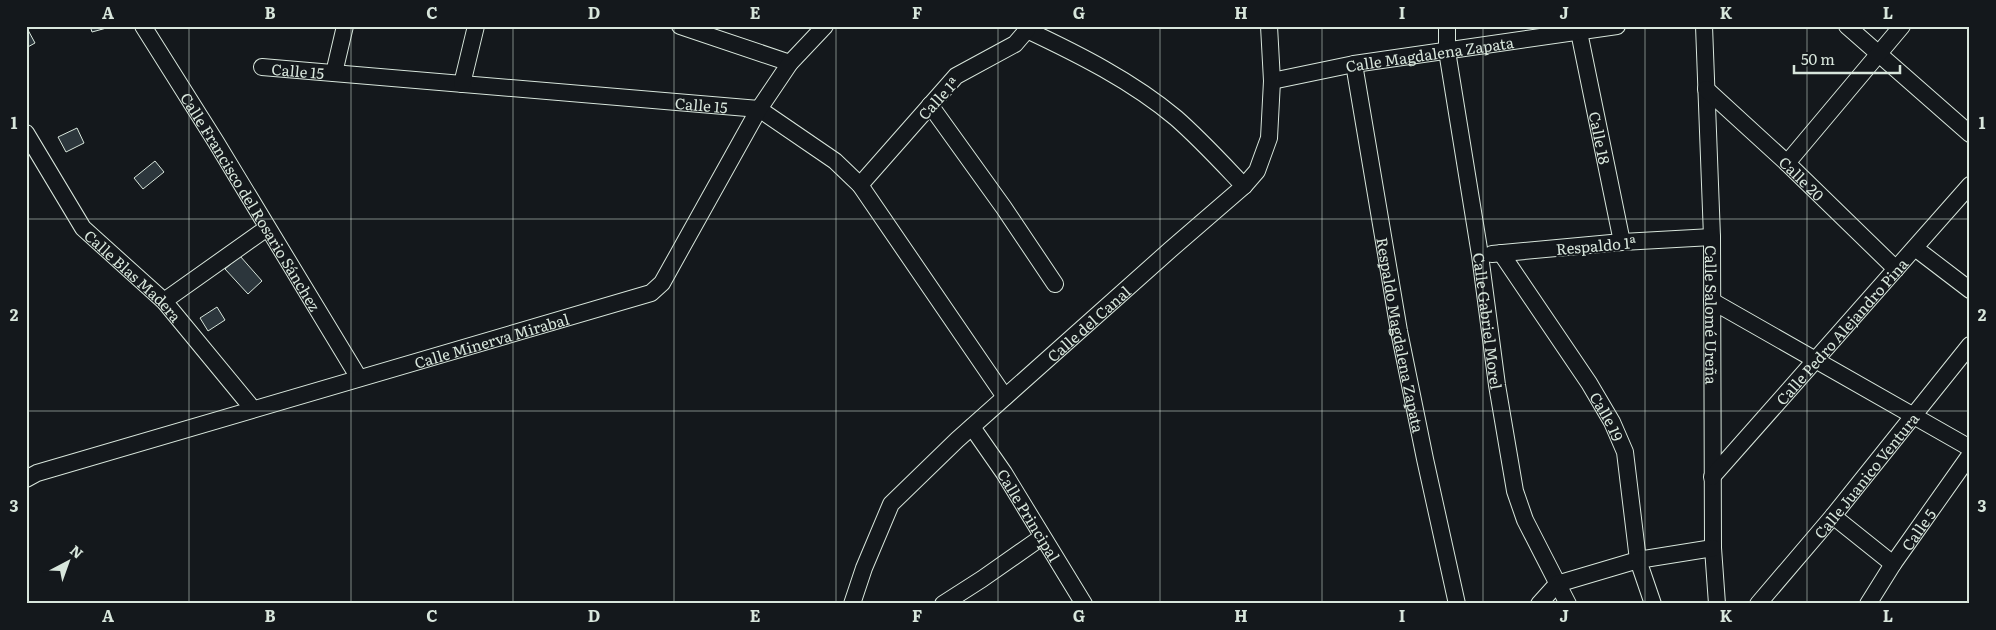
<svg xmlns="http://www.w3.org/2000/svg" width="1996" height="630" font-family="Literata,serif">
<rect width="100%" height="100%" fill="#14181c"/>
<g fill="#2c363c" stroke="#d8e6dc">
<polygon points="90,26 110,26 110,27 92,32"/>
<polygon points="28,30 35,43 26,48 26,31"/>
<polygon points="77,128 84,143 66,152 58,137"/>
<polygon points="155,161 164,172 143,189 134,178"/>
<polygon points="240,256 262,281 248,294 225,269"/>
<polygon points="217,307 225,320 208,331 200,318"/>
</g>
<g fill="none" stroke-linecap="round" stroke-linejoin="round">
<defs>
<g id="minor">
<path id="s1" d="M143 26 216 142 359 378"/>
<polyline points="680,26 790,63"/>
<path id="s2" d="M1447 26V51L1480 255 1497 385 1515 491 1525 520 1568 604"/>
<path id="s3" d="M1704 26 1712 237 1713 548 1717 604"/>
<polyline points="1847,26 1970,134"/>
<path d="M1027 30C1078 54 1132 81 1176 118 1200 139 1222 163 1244 186"/>
<path id="s4" d="M1579 32 1622 242"/>
<path id="s5" d="M1354 64 1399 331 1425 459 1457 604"/>
<path id="s6" d="M262 67 759 109 835 161 860 185 1005 397"/>
<polyline points="334,73 345,26"/>
<path id="s7" d="M1272 81 1354 64 1617 26"/>
<polyline points="462,84 476,26"/>
<path id="s8" d="M1706 89 1787 163 1896 269"/>
<polyline points="930,105 1004,208 1055,284"/>
<path id="s9" d="M26 133 83 228 164 301 253 409"/>
<polyline points="1787,163 1902,26"/>
<polyline points="860,185 956,76 1015,44 1027,30 1028,26"/>
<polyline points="1915,248 1970,290"/>
<path id="s10" d="M1501 253 1589 383 1612 422 1625 452 1638 560 1653 604"/>
<polyline points="1492,254 1622,242 1712,237"/>
<polyline points="164,301 267,228"/>
<polyline points="1712,301 1970,448"/>
<path id="s11" d="M972 427 1004 473 1084 604"/>
<path id="s12" d="M1712 477 1970 185"/>
<path id="s13" d="M26 479 37 473 651 293 662 283 759 109 790 63 825 26"/>
<polyline points="1833,516 1893,564"/>
<path id="s14" d="M852 604 864 568 891 504 957 440 1170 250 1244 186 1257 171 1269 138 1272 81 1269 26"/>
<polyline points="943,604 982,579 1042,537"/>
<polyline points="1539,604 1557,584 1638,560 1713,548"/>
<path id="s15" d="M1758 604 1833 516 1970 345"/>
<path id="s16" d="M1868 604 1893 564 1970 455"/>
</g>
</defs>
<use href="#minor" stroke="#d8e6dc" stroke-width="18"/>
<use href="#minor" stroke="#14181c" stroke-width="16"/>
</g>
<path fill="none" stroke="#d8e6dc" stroke-width="1" stroke-opacity="0.55" d="M189 26V604M351 26V604M513 26V604M674 26V604M836 26V604M998 26V604M1160 26V604M1322 26V604M1483 26V604M1645 26V604M1807 26V604M26 219H1970M26 411H1970"/>
<g text-anchor="middle" dominant-baseline="central" stroke-width="4" stroke-linejoin="round" paint-order="stroke">
<g font-size="15" fill="#d8e6dc" stroke="#14181c">
<text stroke="none"><textPath href="#s7" startOffset="160">Calle Magdalena Zapata</textPath></text>
<text stroke="none"><textPath href="#s6" startOffset="36">Calle 15</textPath></text>
<text transform="translate(938 98) rotate(-47)">Calle 1ª</text>
<text stroke="none"><textPath href="#s6" startOffset="441">Calle 15</textPath></text>
<text stroke="none"><textPath href="#s4" startOffset="108">Calle 18</textPath></text>
<text stroke="none"><textPath href="#s8" startOffset="131">Calle 20</textPath></text>
<text stroke="none"><textPath href="#s1" startOffset="206">Calle Francisco del Rosario Sánchez</textPath></text>
<text transform="translate(1596 245) rotate(-5)">Respaldo 1ª</text>
<text stroke="none"><textPath href="#s9" startOffset="180">Calle Blas Madera</textPath></text>
<text stroke="none"><textPath href="#s3" startOffset="289">Calle Salomé Ureña</textPath></text>
<text stroke="none"><textPath href="#s2" startOffset="298">Calle Gabriel Morel</textPath></text>
<text stroke="none"><textPath href="#s14" startOffset="375">Calle del Canal</textPath></text>
<text stroke="none"><textPath href="#s12" startOffset="195">Calle Pedro Alejandro Pina</textPath></text>
<text stroke="none"><textPath href="#s5" startOffset="275">Respaldo Magdalena Zapata</textPath></text>
<text stroke="none"><textPath href="#s13" startOffset="486">Calle Minerva Mirabal</textPath></text>
<text stroke="none"><textPath href="#s10" startOffset="195">Calle 19</textPath></text>
<text stroke="none"><textPath href="#s15" startOffset="168">Calle Juanico Ventura</textPath></text>
<text stroke="none"><textPath href="#s11" startOffset="105">Calle Principal</textPath></text>
<text stroke="none"><textPath href="#s16" startOffset="90">Calle 5</textPath></text>
</g>
</g>
<rect width="1996" height="630" fill="none" stroke="#14181c" stroke-width="55"/>
<g transform="translate(68 562) rotate(41)" stroke="#14181c" stroke-width="4" paint-order="stroke">
<path d="M0-4L9 19L0 12L-9 19Z" fill="#d8e6dc"/>
<text y="-8" font-size="14" font-weight="bold" text-anchor="middle" fill="#d8e6dc">N</text>
</g>
<path d="M1794 65v8h106v-8" fill="none" stroke="#d8e6dc" stroke-width="2.5"/>
<text x="1801" y="65" font-size="15" fill="#d8e6dc" stroke="#14181c" stroke-width="4" paint-order="stroke">50 m</text>
<rect x="28" y="28" width="1940" height="574" fill="none" stroke="#d8e6dc" stroke-width="2"/>
<g font-size="16" text-anchor="middle" font-weight="bold" fill="#d8e6dc">
<text x="108" y="19">A</text>
<text x="270" y="19">B</text>
<text x="432" y="19">C</text>
<text x="594" y="19">D</text>
<text x="755" y="19">E</text>
<text x="917" y="19">F</text>
<text x="1079" y="19">G</text>
<text x="1241" y="19">H</text>
<text x="1402" y="19">I</text>
<text x="1564" y="19">J</text>
<text x="1726" y="19">K</text>
<text x="1888" y="19">L</text>
<text x="14" y="129">1</text>
<text x="1982" y="129">1</text>
<text x="14" y="321">2</text>
<text x="1982" y="321">2</text>
<text x="14" y="512">3</text>
<text x="1982" y="512">3</text>
<text x="108" y="622">A</text>
<text x="270" y="622">B</text>
<text x="432" y="622">C</text>
<text x="594" y="622">D</text>
<text x="755" y="622">E</text>
<text x="917" y="622">F</text>
<text x="1079" y="622">G</text>
<text x="1241" y="622">H</text>
<text x="1402" y="622">I</text>
<text x="1564" y="622">J</text>
<text x="1726" y="622">K</text>
<text x="1888" y="622">L</text>
</g>
</svg>
